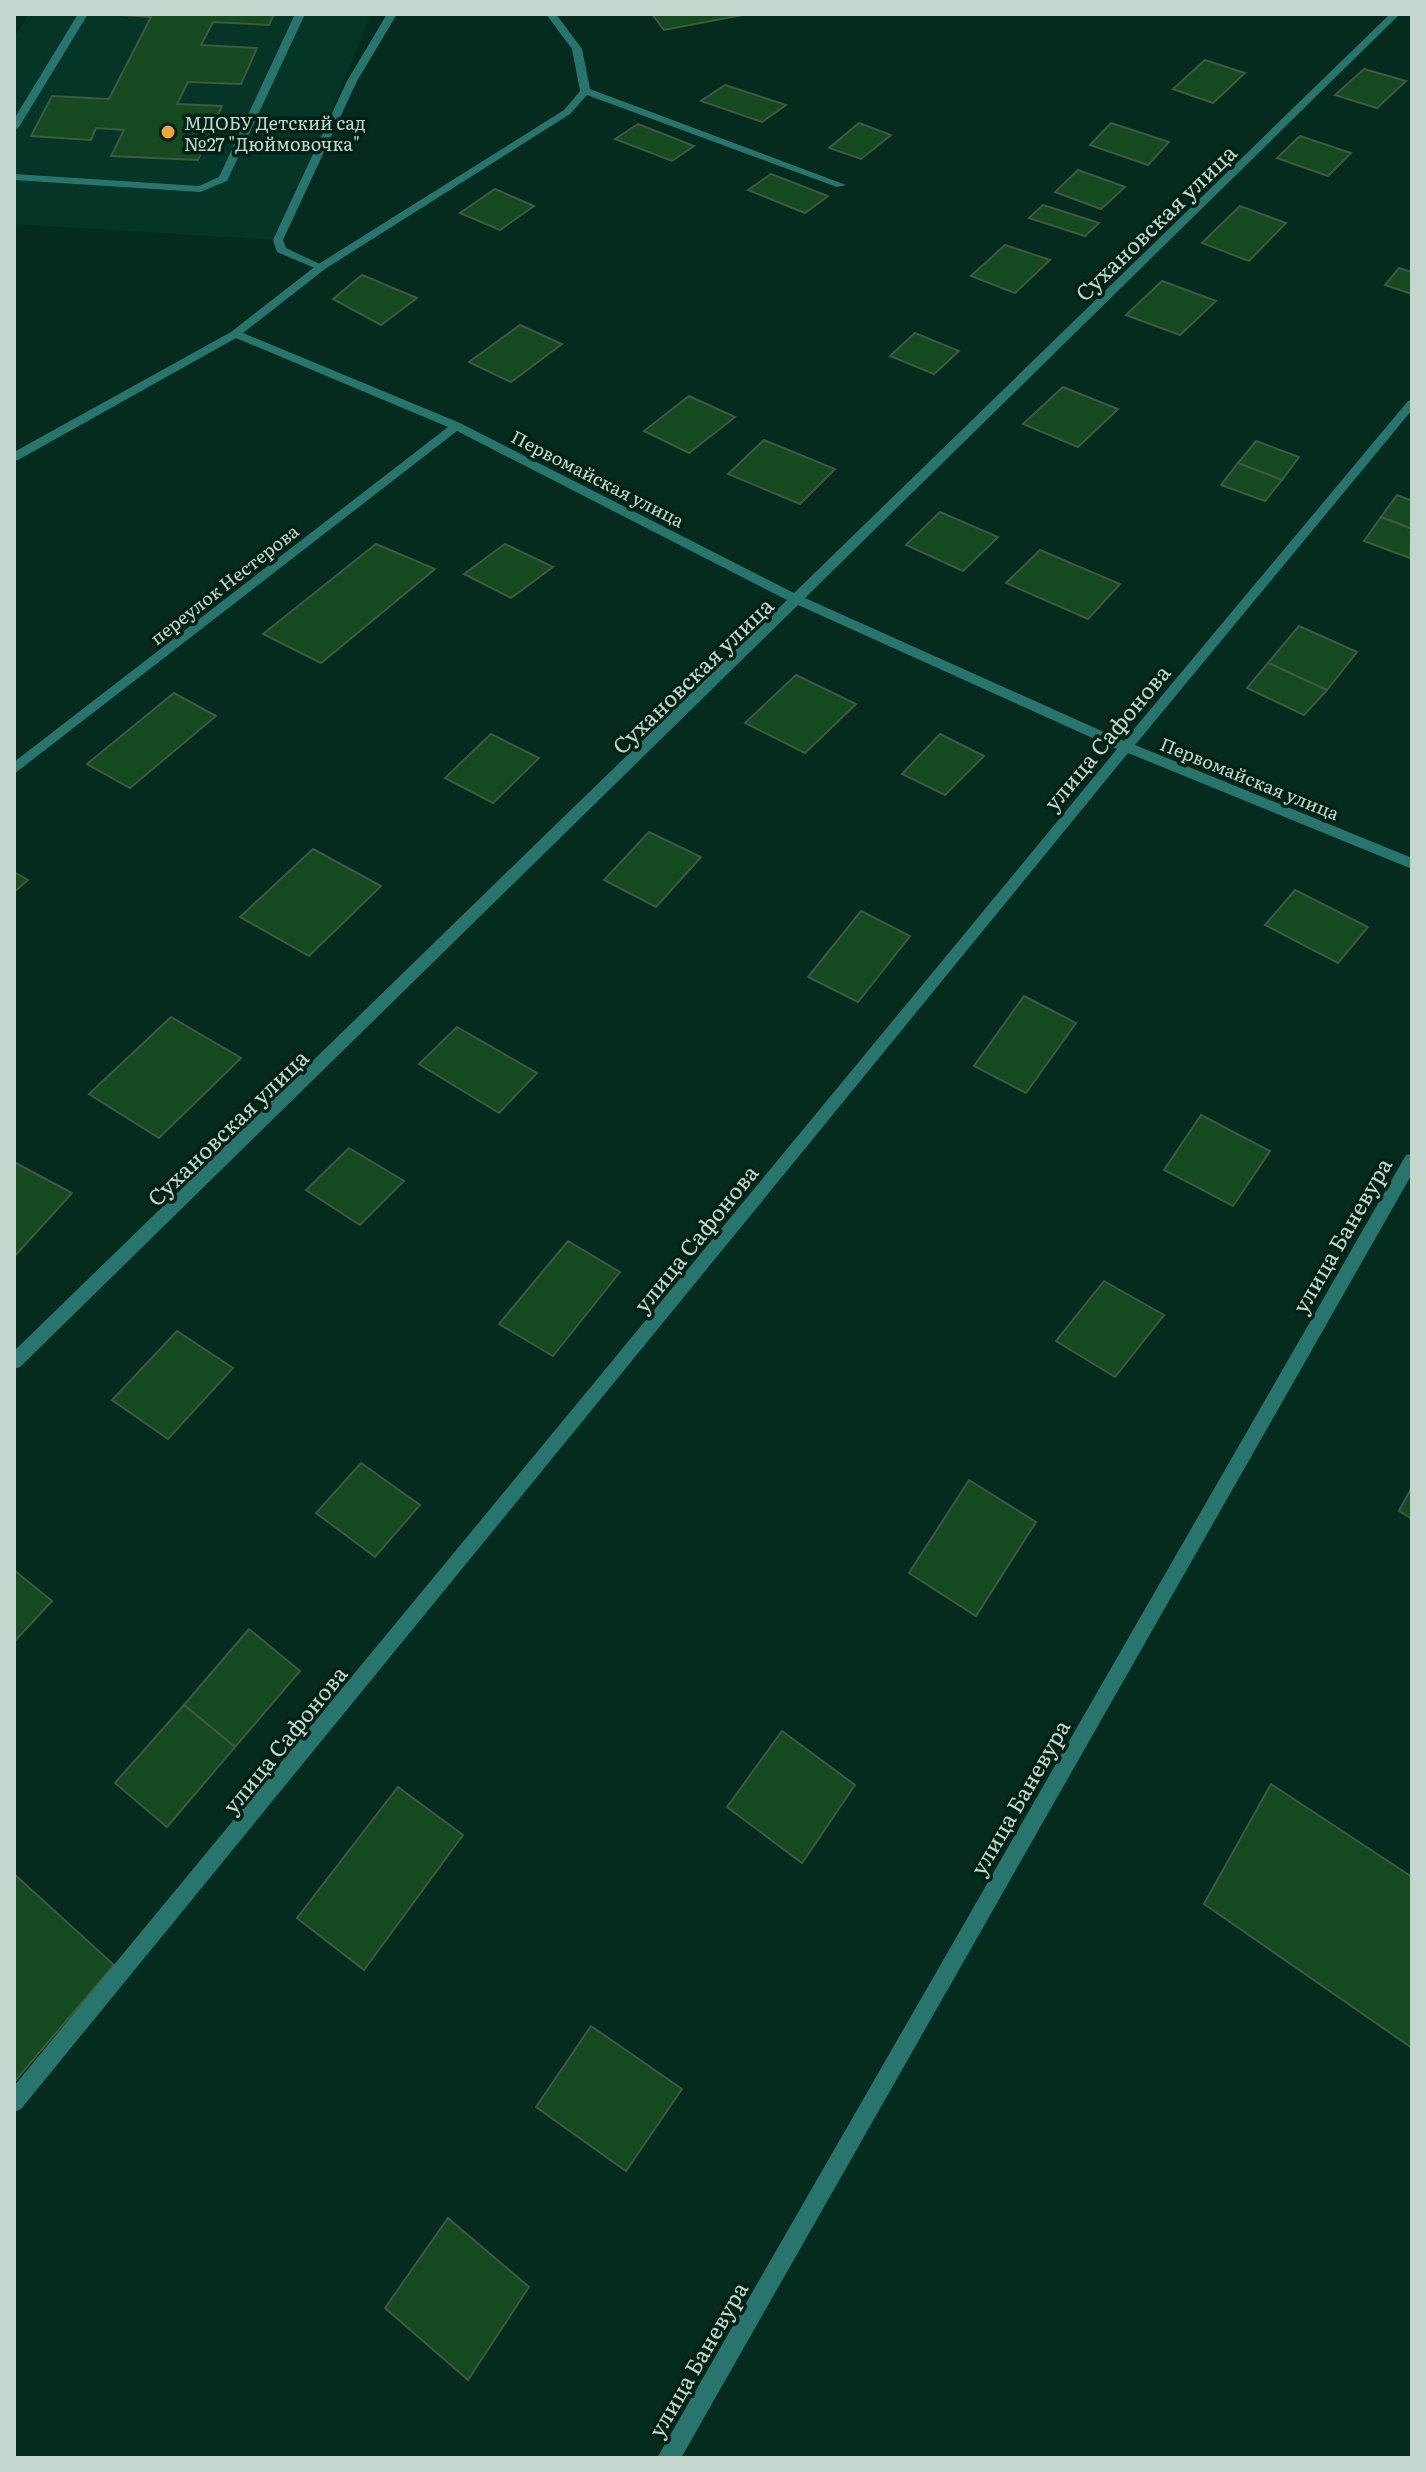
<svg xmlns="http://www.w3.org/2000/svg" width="1426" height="2472" font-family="Literata,serif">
<rect width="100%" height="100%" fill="#052b1f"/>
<polygon fill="#043526" points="29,14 371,14 278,240 14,224 14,39"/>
<g fill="#154920" stroke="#3e5841" stroke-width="2">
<polygon points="274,14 269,25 213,22 201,45 257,48 241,84 188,82 177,104 222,106 198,160 111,156 124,130 96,128 91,140 31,136 52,96 109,99 151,17 108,14"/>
<polygon points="652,14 741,14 742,15 664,30"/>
<polygon points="1205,60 1245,73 1213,103 1173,89"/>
<polygon points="1364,69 1406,81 1377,108 1335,95"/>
<polygon points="725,85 786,105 762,122 701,101"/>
<polygon points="859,123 891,135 861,159 829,148"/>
<polygon points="1111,123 1169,142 1148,165 1090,145"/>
<polygon points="638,124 694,146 672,161 615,139"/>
<polygon points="1300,136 1351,153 1328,176 1277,158"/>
<polygon points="1078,170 1125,187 1101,209 1055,192"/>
<polygon points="771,174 828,196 805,213 748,190"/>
<polygon points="495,189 534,206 500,230 460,213"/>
<polygon points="1043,205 1099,223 1085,236 1029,218"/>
<polygon points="1240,206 1286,223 1249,261 1202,243"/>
<polygon points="1005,245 1050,260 1015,293 971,276"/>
<polygon points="1399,268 1412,272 1412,294 1385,285"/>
<polygon points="362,275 417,298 381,325 333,299"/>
<polygon points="1162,281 1216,301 1180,335 1126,315"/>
<polygon points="520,325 562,344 511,382 469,362"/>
<polygon points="915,333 959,351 934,374 890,356"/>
<polygon points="1063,387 1118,409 1078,447 1023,424"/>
<polygon points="689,396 735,417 689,453 644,431"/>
<polygon points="764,440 835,469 800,504 728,474"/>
<polygon points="1256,441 1299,457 1282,480 1238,463"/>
<polygon points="1238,463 1282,480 1265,501 1221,485"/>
<polygon points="1397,495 1412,501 1412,529 1381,517"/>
<polygon points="940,512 998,537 963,571 906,545"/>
<polygon points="1381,517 1412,529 1410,558 1364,541"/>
<polygon points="376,544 435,569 321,663 263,634"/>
<polygon points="505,544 553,567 511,598 464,574"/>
<polygon points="1040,550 1120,584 1088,619 1006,583"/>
<polygon points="1299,626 1357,652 1327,690 1268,663"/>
<polygon points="1268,663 1327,690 1304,715 1247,688"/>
<polygon points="796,675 856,704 805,753 745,723"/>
<polygon points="174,693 216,716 130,788 87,764"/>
<polygon points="491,734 539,758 493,803 445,778"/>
<polygon points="940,734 984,756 945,795 902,774"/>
<polygon points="649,832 701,857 656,907 604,880"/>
<polygon points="313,849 381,886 309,956 240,917"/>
<polygon points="14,872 28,880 14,892"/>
<polygon points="1295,890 1368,927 1338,963 1265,925"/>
<polygon points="861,911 910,936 858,1002 808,977"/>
<polygon points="1024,996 1076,1023 1026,1093 974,1066"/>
<polygon points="171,1017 241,1058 159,1138 89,1094"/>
<polygon points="457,1027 537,1073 499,1113 419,1064"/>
<polygon points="1201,1115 1270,1151 1233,1206 1164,1170"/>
<polygon points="349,1148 404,1181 360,1225 306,1190"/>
<polygon points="14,1162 72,1193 14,1257"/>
<polygon points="568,1241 620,1272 553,1356 499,1324"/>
<polygon points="1104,1281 1164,1315 1115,1377 1056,1341"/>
<polygon points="177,1331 233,1368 168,1439 112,1400"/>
<polygon points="361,1463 420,1505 375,1557 316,1513"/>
<polygon points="969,1480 1036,1522 976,1616 909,1573"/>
<polygon points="1412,1487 1412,1519 1399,1511"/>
<polygon points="14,1570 52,1601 14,1642"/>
<polygon points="249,1629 300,1671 235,1747 184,1705"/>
<polygon points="184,1705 235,1747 167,1827 115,1783"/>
<polygon points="782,1731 855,1785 802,1863 727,1807"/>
<polygon points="1271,1784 1412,1877 1412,2048 1204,1904"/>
<polygon points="398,1787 463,1835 364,1970 297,1918"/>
<polygon points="14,1874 114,1965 14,2082"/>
<polygon points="591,2026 682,2089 626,2171 536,2107"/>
<polygon points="448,2218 529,2287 468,2380 385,2308"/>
</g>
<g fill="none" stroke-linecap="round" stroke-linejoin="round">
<g fill="#27756d" fill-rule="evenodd">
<polygon points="78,14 88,14 19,127 14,130 14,119"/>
<polygon points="295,14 305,14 227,181 200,192 14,180 14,174 199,186 219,177"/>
<polygon points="387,14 397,14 357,81 283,240 286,248 326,267 317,269 277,252 273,240 347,81"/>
</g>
<g fill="#27756d" fill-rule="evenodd">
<polygon points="546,14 556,14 582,49 590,89 846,185 837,187 587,95 570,114 325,269 243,333 460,423 794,593 1390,14 1400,14 805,598 1124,741 1408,401 1412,400 1412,410 1135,745 1412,858 1412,869 1128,753 21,2109 14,2112 14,2086 1117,749 798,605 20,1367 14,1369 14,1351 787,600 457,431 14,774 14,762 448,427 236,338 18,460 14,461 14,452 231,332 317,265 564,110 580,91 572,49"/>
<polygon points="1412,1154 1412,1174 681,2458 657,2458 1406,1155"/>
</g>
</g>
<circle fill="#efa73d" stroke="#002115" stroke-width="3" cx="168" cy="132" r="8"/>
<g text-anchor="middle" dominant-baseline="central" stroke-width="7" stroke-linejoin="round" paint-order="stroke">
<g font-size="18" fill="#c4d7ce" stroke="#002115" text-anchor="start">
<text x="184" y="122">МДОБУ Детский сад<tspan x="184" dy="21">№27 "Дюймовочка"</tspan></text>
</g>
<g font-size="18" fill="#c4d7ce" stroke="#002115">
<text transform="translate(598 478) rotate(27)">Первомайская улица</text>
<text transform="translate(224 584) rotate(-38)">переулок Нестерова</text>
<text transform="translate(1250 778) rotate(22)">Первомайская улица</text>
</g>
<g font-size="22" fill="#c4d7ce" stroke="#002115">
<text transform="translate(1155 222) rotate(-44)">Сухановская улица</text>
<text transform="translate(692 675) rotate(-44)">Сухановская улица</text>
<text transform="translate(1106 737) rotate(-50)">улица Сафонова</text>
<text transform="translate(227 1127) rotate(-44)">Сухановская улица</text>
<text transform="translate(1341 1235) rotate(-60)">улица Баневура</text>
<text transform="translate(695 1238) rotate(-51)">улица Сафонова</text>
<text transform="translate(284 1739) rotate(-51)">улица Сафонова</text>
<text transform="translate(1019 1797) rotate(-60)">улица Баневура</text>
<text transform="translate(697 2359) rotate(-60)">улица Баневура</text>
</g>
</g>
<rect width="1426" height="2472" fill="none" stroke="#c4d7ce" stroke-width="32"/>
</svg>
